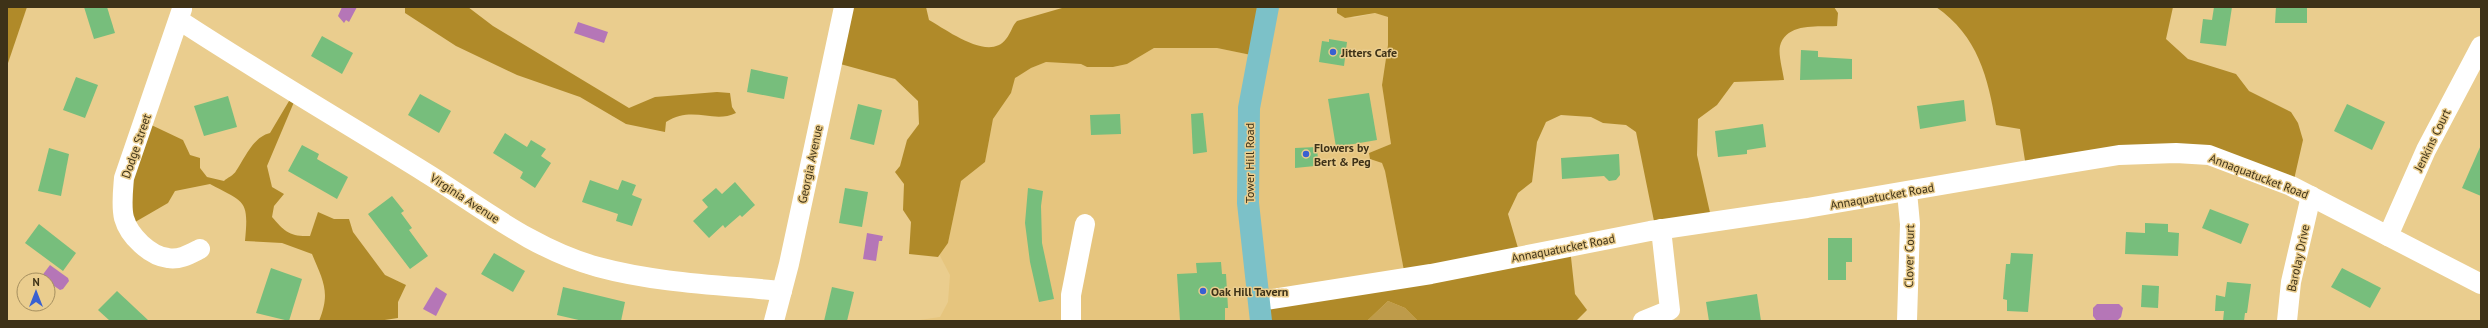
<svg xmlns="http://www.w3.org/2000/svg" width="2488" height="328" font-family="'PT Sans',sans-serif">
<rect width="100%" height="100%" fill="#eacd8e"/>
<polygon fill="#e6c57e" points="1267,7 1337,7 1337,13 1354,18 1376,13 1388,17 1388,45 1382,85 1391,144 1369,153 1371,159 1382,163 1385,171 1405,276 1261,321 913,321 940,317 948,302 950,275 939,254 948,243 961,181 985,162 993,119 1011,93 1014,78 1031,68 1046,62 1081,64 1087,67 1113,67 1127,64 1154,48 1217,48 1256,56"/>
<polygon fill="#be9b4a" points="1388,301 1405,308 1418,321 1367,321"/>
<g fill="#b08a29">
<polygon points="7,7 27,7 7,66"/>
<path d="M405 7H468L493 26 629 108 655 97 717 92 730 93 732 107 736 113C713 124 693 105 666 122L665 132 626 124 580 97 517 75 456 46 405 13Z"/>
<path d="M843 7H926L929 20C947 30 989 62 1006 39 1011 33 1012 26 1017 21L1062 8 1074 7H1267L1256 56 1217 48H1154L1127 64 1113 67H1087L1081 64 1046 62 1031 68 1015 78 1011 93 993 119 985 162 961 181 948 243 938 257 909 254 911 222 903 210 904 184 895 172 900 166 907 140 919 124 918 101 895 79 833 62Z"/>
<path d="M1337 7H1834L1838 13 1837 26C1819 27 1786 22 1780 46 1778 55 1783 71 1784 80L1734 82 1717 105 1698 119 1697 155 1711 217 1655 226 1636 132 1626 125 1603 123 1591 117 1561 115 1546 122 1537 142 1532 182 1518 193 1508 214 1518 248H1570L1575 294 1587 310 1576 321H1418L1405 308 1388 301 1367 321H1261L1263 298 1405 276 1385 171 1382 163 1370 159 1369 153 1391 144 1382 85 1388 45V17L1375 13 1345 18 1337 13Z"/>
<path d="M1936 7H2173L2166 39 2188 59 2236 74 2249 91 2291 112 2298 123 2303 140 2293 184 2211 154 2026 167 2020 129 1996 125C1988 77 1978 36 1936 7Z"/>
<path d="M297 95 267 166 272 187 284 194 274 206 272 217C284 231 290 237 310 236L318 212 334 219H349L353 232 385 275 406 285 398 302V318L378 321H319C331 292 323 281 312 254L282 243 245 241C249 199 245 203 210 184L175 191 168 203 130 225 122 185 145 122 183 140 190 155 200 158V168L207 177 224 181C227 178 234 175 236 171 245 158 253 137 270 133L292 96Z"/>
</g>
<g fill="#b576b7">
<polygon points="342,7 357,7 349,22 346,20 344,23 338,16"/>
<polygon points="578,22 608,32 604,43 574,33"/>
<polygon points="867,233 883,236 882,241 879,241 876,261 863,259"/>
<polygon points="50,265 68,278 69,281 63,289 60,290 41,277"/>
<polygon points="436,287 447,294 436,316 423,309"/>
<polygon points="2097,304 2119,304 2123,308 2121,317 2117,321 2096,320 2093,316 2093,308"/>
</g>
<g fill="#77be7c">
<polygon points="84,7 107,7 115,33 94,39"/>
<polygon points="2214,7 2232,7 2226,46 2200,43 2203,19 2212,20"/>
<polygon points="2276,7 2307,7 2307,23 2275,23"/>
<polygon points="322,36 353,53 342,74 311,56"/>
<polygon points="1329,39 1347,42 1344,66 1319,62 1322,41 1329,42"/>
<polygon points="1801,50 1818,51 1818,57 1852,59 1852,79 1800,80"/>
<polygon points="751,69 788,77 784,99 747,92"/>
<polygon points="76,77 98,85 85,118 63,110"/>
<polygon points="1369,93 1377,140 1336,147 1328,99"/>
<polygon points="420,94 451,111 439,133 408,115"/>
<polygon points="228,96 237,127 204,136 194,106"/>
<polygon points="1964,100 1966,121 1920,129 1917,106"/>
<polygon points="858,104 882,110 874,145 850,139"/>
<polygon points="2347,104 2385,122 2372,150 2334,131"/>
<polygon points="1203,113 1207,152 1193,154 1191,114"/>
<polygon points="1120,114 1121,134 1091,135 1090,115"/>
<polygon points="1763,124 1766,147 1747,150 1747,154 1718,157 1715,131"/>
<polygon points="505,133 527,147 531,140 546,149 541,156 551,163 535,188 520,178 523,172 493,153"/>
<polygon points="302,145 319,154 317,159 348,177 337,199 288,171"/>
<polygon points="2481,145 2481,196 2462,188"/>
<polygon points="1317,147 1318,161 1315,161 1315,166 1295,168 1295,148"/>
<polygon points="49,148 69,154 61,196 38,191"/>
<polygon points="1619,154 1620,175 1616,180 1609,181 1604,176 1562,179 1561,158"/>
<polygon points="590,180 618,190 622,180 636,185 632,195 642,199 632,226 616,221 618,214 582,202"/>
<polygon points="735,182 755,205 742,217 740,215 725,228 723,225 709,238 693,221 708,207 702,200 716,188 722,194"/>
<polygon points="845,188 868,192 862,227 839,223"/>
<polygon points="1028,188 1043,191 1041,206 1042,243 1054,299 1039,302 1030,262 1025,223"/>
<polygon points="392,196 404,211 401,213 412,228 409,230 428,256 410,269 368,214"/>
<polygon points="2210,209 2249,224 2241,244 2202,228"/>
<polygon points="2145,223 2168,224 2168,232 2179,233 2178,256 2125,254 2126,232 2145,233"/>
<polygon points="39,224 76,253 63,271 25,243"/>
<polygon points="1828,238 1852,238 1852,262 1846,262 1846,280 1828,280"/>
<polygon points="494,253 525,271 513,292 481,274"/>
<polygon points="2011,253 2033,254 2028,312 2007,311 2007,300 2003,299 2006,264 2010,264"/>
<polygon points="1221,262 1222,274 1226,274 1228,308 1225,308 1225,321 1180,321 1177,274 1197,273 1196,263"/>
<polygon points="271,268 302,279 289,321 256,313"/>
<polygon points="2342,268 2381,288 2370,308 2331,287"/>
<polygon points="2227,282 2251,284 2247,313 2245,313 2244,321 2223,321 2224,311 2215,311 2216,295 2225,297"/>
<polygon points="2142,285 2159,286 2158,308 2141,307"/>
<polygon points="563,287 625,302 621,321 583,321 557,315"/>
<polygon points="832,287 854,292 847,321 824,321"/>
<polygon points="117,291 149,321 110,321 98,310"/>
<polygon points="1757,294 1761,321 1709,321 1706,302"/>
</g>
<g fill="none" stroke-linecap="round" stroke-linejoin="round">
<g stroke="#fff" stroke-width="20">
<path d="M182 9 124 178C123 191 121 206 124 218 129 236 150 256 168 258 180 260 190 254 200 249"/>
<path d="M179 20C260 73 344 122 426 173 481 207 534 250 598 267 657 283 721 285 782 291"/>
<polyline points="2388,236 2426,150 2481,46"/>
<polyline points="1259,301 1431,274 1650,231 1807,208 2058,165 2119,155 2176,153 2209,155 2291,186 2481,284"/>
<polyline points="774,321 789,264 844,7"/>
<polyline points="1071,321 1071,295 1085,224"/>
<polyline points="1643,321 1670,310 1661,229"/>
<polyline points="1907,321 1910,224 1907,192"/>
<polyline points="2287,321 2291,282 2311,196"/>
</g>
<polyline stroke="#7cc1c8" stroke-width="22" points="1261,321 1248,203 1249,108 1268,7"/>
</g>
<g fill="#3960d1" stroke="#eacd8e" stroke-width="1.5">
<circle cx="1333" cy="52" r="4"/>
<circle cx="1306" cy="154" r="4"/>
<circle cx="1203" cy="291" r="4"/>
</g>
<g text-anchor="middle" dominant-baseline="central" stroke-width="3" stroke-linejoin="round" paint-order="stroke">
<g font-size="12" font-weight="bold" fill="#3e3218" stroke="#eacd8e" text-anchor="start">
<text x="1341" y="52">Jitters Cafe</text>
<text x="1314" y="147">Flowers by<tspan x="1314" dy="14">Bert &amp; Peg</tspan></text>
<text x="1211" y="291">Oak Hill Tavern</text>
</g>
<g font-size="12" fill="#3e3218" stroke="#eacd8e">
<text transform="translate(2432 140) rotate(-64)">Jenkins Court</text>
<text transform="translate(136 146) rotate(-71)">Dodge Street</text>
<text transform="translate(1249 163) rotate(-90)">Tower Hill Road</text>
<text transform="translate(810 164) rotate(-78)">Georgia Avenue</text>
<text transform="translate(2259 176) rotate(21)">Annaquatucket Road</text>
<text transform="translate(1882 196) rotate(-10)">Annaquatucket Road</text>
<text transform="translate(465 198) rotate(33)">Virginia Avenue</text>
<text transform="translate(1563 248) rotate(-11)">Annaquatucket Road</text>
<text transform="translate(1909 256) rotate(-89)">Clover Court</text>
<text transform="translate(2298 258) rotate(-78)">Barolay Drive</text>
</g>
</g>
<rect width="2488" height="328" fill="none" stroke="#3e3218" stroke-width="16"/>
<g transform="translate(36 292)"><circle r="19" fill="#eacd8e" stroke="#a58f5f"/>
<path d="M0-3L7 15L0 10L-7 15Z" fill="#3960d1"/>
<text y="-6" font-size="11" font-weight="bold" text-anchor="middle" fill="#3e3218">N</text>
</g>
</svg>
